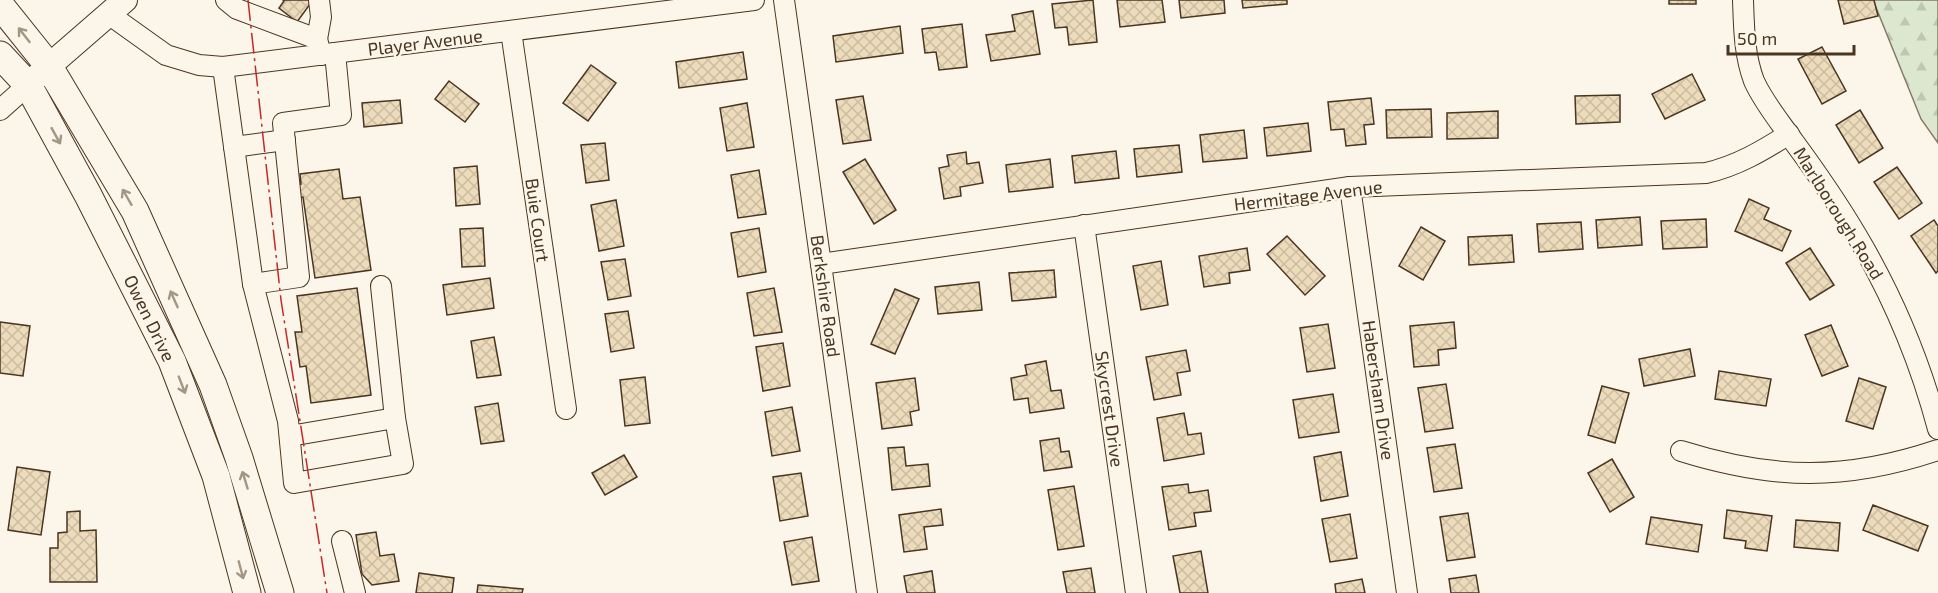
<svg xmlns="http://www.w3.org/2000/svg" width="1938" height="593" font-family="'Exo 2',sans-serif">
<defs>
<pattern id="forest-firs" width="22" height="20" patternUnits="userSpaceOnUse" patternTransform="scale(1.5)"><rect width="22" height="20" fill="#dce7d0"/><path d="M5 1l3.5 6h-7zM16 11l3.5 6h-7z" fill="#bec7b2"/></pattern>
<pattern id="building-cross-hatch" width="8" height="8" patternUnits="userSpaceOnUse" patternTransform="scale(1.5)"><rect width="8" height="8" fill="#ecdcbc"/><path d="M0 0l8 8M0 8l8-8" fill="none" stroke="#ccbda1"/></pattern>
</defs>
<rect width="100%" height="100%" fill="#fbf6e9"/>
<polygon fill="url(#forest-firs)" stroke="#887966" stroke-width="1.5" points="1873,0 1938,0 1938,143 1921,119"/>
<g fill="url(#building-cross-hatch)" stroke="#4a3520" stroke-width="1.5">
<polygon points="283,0 313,0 297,22 279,8 284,1"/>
<polygon points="1093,0 1097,42 1069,45 1067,27 1055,28 1052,4"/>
<polygon points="1117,0 1162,0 1165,22 1120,27"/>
<polygon points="1179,0 1224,0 1225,13 1181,18"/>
<polygon points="1242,0 1287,0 1287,4 1243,8"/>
<rect x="1669" y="0" width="27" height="4"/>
<polygon points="1838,0 1874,0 1878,16 1844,24"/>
<polygon points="1033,11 1040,54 991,61 986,35 1015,31 1012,15"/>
<polygon points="962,24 967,67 939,70 936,52 925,53 922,29"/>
<polygon points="900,26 903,53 836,62 833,36"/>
<polygon points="1822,47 1846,91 1822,104 1798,59"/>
<polygon points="743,52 747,79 679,88 676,62"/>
<polygon points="591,65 616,83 588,121 563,103"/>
<polygon points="1692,74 1705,100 1665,119 1652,94"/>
<polygon points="449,81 479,104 465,122 435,99"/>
<polygon points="1620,95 1620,122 1576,124 1575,96"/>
<polygon points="863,96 871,140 843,144 836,100"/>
<polygon points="1371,98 1374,124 1364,125 1366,144 1346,146 1344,129 1331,130 1328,102"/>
<polygon points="400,100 402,123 364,127 362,103"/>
<polygon points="747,103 754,147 727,151 720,108"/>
<polygon points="1431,109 1432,137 1387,138 1386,110"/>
<polygon points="1860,110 1883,148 1859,163 1836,125"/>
<polygon points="1498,111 1498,138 1447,139 1447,113"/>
<polygon points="1308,123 1311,151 1267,156 1264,128"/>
<polygon points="1244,130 1247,158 1203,162 1200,135"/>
<polygon points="605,143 609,180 586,183 581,145"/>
<polygon points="1179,145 1182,172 1137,177 1134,149"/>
<polygon points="1116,151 1119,178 1075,183 1072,156"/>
<polygon points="966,152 967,164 979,162 983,183 960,187 961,196 944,199 939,168 949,166 947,155"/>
<polygon points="865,159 896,210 874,224 843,172"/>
<polygon points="1050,159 1053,187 1009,192 1006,165"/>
<polygon points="477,166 480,204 456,206 454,168"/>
<polygon points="1897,167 1922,203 1899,219 1874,182"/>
<polygon points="339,169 343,199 360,197 371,270 315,278 303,197 296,198 294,185 301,184 300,174"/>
<polygon points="759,170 766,214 738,218 731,175"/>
<polygon points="1749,199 1769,208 1764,219 1791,231 1782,251 1735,231"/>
<polygon points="616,200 624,246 599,251 591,205"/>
<polygon points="1640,217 1642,245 1598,248 1596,220"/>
<polygon points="1706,219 1707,247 1663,249 1661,221"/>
<polygon points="1934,220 1938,226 1938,271 1936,273 1911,236"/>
<polygon points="1581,222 1583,249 1539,252 1537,224"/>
<polygon points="1421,227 1445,241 1423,280 1399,266"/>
<polygon points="483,228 485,266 462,267 460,229"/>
<polygon points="759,228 766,272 738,277 731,233"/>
<polygon points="1512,235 1514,262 1469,265 1468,237"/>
<polygon points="1287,236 1325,276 1305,295 1267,254"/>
<polygon points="1247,248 1250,270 1229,273 1230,283 1204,287 1199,256"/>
<polygon points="1810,248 1834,285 1810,300 1786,263"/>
<polygon points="625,259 631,296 608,300 601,262"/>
<polygon points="1161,261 1168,305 1141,310 1133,266"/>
<polygon points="1054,270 1056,297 1012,301 1009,273"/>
<polygon points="490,278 494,308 447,315 443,285"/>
<polygon points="979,282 982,310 938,314 935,287"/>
<polygon points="357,288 371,395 311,403 306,366 300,367 295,332 302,332 297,296"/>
<polygon points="774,288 782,332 754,336 747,293"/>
<polygon points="895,289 919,299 895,354 871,344"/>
<polygon points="628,311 634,348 611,352 605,314"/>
<polygon points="0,322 30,326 23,376 0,373"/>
<polygon points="1454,322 1456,348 1438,350 1439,365 1414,367 1410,326"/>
<polygon points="1328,324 1335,368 1307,372 1300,328"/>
<polygon points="1831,325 1848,366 1822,376 1805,335"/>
<polygon points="494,337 501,375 477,378 471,341"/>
<polygon points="783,343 790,386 763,391 756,347"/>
<polygon points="1690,349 1695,376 1644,386 1639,359"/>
<polygon points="1186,350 1190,371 1177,373 1181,395 1154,400 1146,357"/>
<polygon points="1046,361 1051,391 1061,390 1064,408 1030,413 1028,398 1014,400 1011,378 1027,375 1025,365"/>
<polygon points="1719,371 1771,379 1766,406 1715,399"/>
<polygon points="645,377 650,423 625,426 620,380"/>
<polygon points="915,378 919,410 910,412 912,425 882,429 876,383"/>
<polygon points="1859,378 1886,387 1873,429 1846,421"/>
<polygon points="1446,384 1453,428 1425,432 1418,388"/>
<polygon points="1602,386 1629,393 1615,443 1588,435"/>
<polygon points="1333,394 1339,432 1299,438 1293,400"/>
<polygon points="498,403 504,441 481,444 475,407"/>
<polygon points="792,407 800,451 772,456 765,412"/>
<polygon points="1184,413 1188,435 1201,433 1204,454 1164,461 1157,418"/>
<polygon points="1059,438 1061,452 1069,451 1072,467 1044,471 1040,441"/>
<polygon points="1455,444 1462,488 1434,492 1427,448"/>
<polygon points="904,447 906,466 928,464 930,486 892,490 888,448"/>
<polygon points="1341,452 1348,496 1321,501 1314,457"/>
<polygon points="624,455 637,477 605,495 592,473"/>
<polygon points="1612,459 1634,497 1610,512 1588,473"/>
<polygon points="17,467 50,472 41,535 8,530"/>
<polygon points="801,473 808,516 780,521 773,477"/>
<polygon points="1188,484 1189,493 1208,490 1211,511 1194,513 1196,526 1169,530 1162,487"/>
<polygon points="1074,486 1084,546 1058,550 1048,490"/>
<polygon points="1873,505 1928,526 1918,551 1863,530"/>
<polygon points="941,509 943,525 924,527 927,549 904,552 899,515"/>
<polygon points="1727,510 1772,516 1767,551 1745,548 1746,541 1724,538"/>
<polygon points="80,511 80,531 96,530 97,582 50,582 50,548 58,548 58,533 67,532 67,512"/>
<polygon points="1468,513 1475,557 1447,561 1440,517"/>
<polygon points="1350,514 1357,558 1330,562 1322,519"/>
<polygon points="1651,517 1702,525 1698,552 1646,544"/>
<polygon points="1796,520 1840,523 1838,551 1794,547"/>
<polygon points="376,532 380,556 394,554 399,581 372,585 362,574 356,535"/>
<polygon points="812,537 819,581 792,585 784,542"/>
<polygon points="1201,551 1208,593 1180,593 1173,556"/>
<polygon points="1091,568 1095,593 1067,593 1063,572"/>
<polygon points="932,571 935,593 907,593 904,576"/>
<polygon points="419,573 454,578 452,593 416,593"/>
<polygon points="1476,575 1479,593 1451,593 1449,579"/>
<polygon points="1362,579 1365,593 1336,593 1335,584"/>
<polygon points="478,585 523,589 522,593 477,593"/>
</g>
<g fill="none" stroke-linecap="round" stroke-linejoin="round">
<defs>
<g id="minor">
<polyline points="226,0 237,9 317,39 321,55"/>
<polyline points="784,0 867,593"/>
<path d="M1743 0C1744 28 1744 54 1754 81 1764 103 1780 122 1794 142 1819 176 1843 211 1864 248 1897 306 1921 365 1938 429"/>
<polyline points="110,15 166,55 199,65 223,67 754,0"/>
<polyline points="511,31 566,409"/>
<polyline points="317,39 321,17 319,0"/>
<polyline points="223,67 253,284 288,421 294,483 403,464 395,418 290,436"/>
<polyline points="0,110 28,85"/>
<polyline points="234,147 285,140"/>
<polyline points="1350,187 1407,593"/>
<polyline points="1084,225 1136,593"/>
<path d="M821 264 1350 187 1706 173C1737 166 1762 151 1789 134"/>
<polyline points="253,284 299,277 283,123 341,115 335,53"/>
<polyline points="381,286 395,418"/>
<path d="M1681 451C1774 480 1846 481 1938 450"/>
<polyline points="342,541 355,593"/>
</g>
<polyline id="major" points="34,79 125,0"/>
<g id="highway">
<polyline points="0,5 48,65 135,211 213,385 239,458 280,593"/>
<polyline points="0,55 28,85 88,195 172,361 216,476 247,593"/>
</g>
</defs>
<use href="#minor" stroke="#4a3520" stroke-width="22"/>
<use href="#major" stroke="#4a3520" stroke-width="26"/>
<use href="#highway" stroke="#4a3520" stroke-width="29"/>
<use href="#minor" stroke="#fbf6e9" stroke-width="20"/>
<use href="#major" stroke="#fbf6e9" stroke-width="24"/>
<use href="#highway" stroke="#fbf6e9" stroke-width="27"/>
<polyline stroke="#c62828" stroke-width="1.5" stroke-dasharray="21 4.5 3 4.5" stroke-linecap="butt" points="248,0 281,300 327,593"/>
</g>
<defs><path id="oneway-shaft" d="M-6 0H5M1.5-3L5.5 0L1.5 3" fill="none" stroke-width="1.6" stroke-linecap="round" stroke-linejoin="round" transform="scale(1.5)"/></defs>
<g stroke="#a29684">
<use href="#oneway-shaft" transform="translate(24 35) rotate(-128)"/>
<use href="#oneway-shaft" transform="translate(56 136) rotate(61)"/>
<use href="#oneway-shaft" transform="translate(127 197) rotate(-120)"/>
<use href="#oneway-shaft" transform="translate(174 299) rotate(-114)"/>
<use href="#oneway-shaft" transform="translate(182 385) rotate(69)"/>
<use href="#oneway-shaft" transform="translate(245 480) rotate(-107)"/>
<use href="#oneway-shaft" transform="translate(241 570) rotate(75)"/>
</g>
<g text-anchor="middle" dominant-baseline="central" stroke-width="4.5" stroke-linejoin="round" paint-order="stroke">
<g font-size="18" fill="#4a3520" stroke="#fbf6e9">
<text transform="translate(425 42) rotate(-7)">Player Avenue</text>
<text transform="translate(1308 195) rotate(-7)">Hermitage Avenue</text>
<text transform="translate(1839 213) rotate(58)">Marlborough Road</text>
<text transform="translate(538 220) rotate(82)">Buie Court</text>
<text transform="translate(826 296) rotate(82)">Berkshire Road</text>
<text transform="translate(150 318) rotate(64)">Owen Drive</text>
<text transform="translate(1379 390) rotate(82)">Habersham Drive</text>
<text transform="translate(1110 409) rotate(82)">Skycrest Drive</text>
</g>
</g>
<path d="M1728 45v9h126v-9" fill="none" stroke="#4a3520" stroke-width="3"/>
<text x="1737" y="45" font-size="18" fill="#4a3520" stroke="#fbf6e9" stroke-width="4.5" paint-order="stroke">50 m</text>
</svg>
